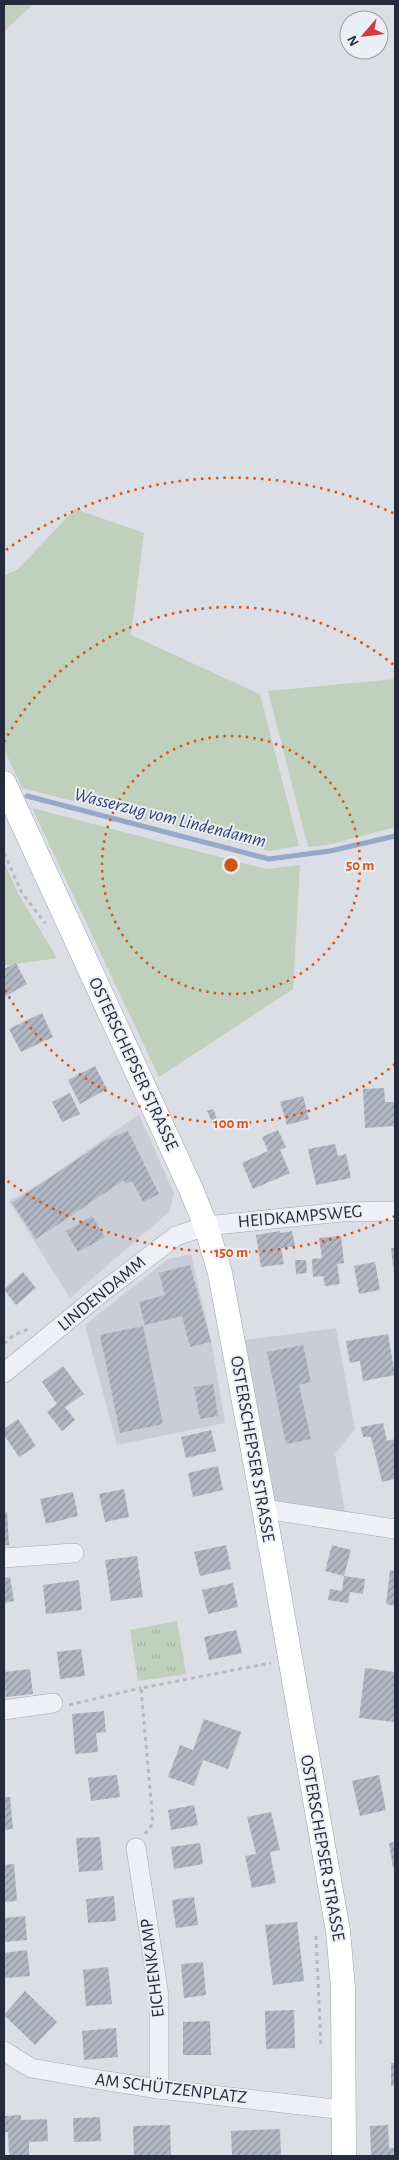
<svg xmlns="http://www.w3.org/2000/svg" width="399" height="2160" font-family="'Alegreya Sans',sans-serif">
<defs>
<pattern id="park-tufts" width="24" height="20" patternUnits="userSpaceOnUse" patternTransform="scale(1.25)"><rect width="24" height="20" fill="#bfd0bc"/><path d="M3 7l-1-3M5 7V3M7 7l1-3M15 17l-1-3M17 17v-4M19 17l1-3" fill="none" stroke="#a4b3a2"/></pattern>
<pattern id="building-hatch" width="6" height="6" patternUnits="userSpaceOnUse" patternTransform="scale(1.25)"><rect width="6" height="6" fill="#b3b7c3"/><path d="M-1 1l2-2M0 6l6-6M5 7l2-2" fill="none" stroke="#9195a0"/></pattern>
</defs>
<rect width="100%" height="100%" fill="#dcdee6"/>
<g fill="#cacdd8">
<polygon points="139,1114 174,1193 169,1212 70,1298 9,1201 46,1180"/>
<polygon points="191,1254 212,1344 225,1423 117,1445 85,1325 168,1259"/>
<polygon points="336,1328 355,1429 335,1454 346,1517 275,1505 245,1340"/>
</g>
<g fill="#bfd0bc">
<polygon points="4,4 34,4 4,31"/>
<polygon points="75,509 144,533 131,635 260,694 299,846 270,851 22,788 4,749 4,576 18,569"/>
<polygon points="395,679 395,827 328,845 308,847 268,691"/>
<polygon points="32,808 266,869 300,865 293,989 159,1077"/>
<polygon points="4,862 19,895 57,958 4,966"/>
</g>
<polygon fill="url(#park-tufts)" points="177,1621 186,1674 138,1681 130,1630"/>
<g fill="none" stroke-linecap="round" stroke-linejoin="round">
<polyline stroke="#95a8c8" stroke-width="5" points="27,796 269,859 330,851 395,836"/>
</g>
<g fill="url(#building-hatch)">
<polygon points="16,963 27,984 4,997 4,969"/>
<polygon points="42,1013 53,1037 21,1052 9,1029"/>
<polygon points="95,1066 107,1089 80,1104 68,1080"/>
<polygon points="384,1088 385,1102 395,1102 395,1126 365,1128 363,1089"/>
<polygon points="70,1093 80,1114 62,1122 52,1102"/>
<polygon points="303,1096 309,1119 287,1125 280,1102"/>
<polygon points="213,1109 217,1119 212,1122 207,1111"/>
<polygon points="278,1130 286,1147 280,1150 290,1173 253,1189 242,1163 268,1151 262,1137"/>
<polygon points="128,1131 159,1194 143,1202 132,1181 125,1184 124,1180 36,1239 12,1203 106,1140"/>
<polygon points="335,1144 338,1156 346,1154 351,1178 316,1185 308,1149"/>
<polygon points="92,1216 105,1237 78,1252 66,1231"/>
<polygon points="280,1231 280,1233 292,1231 295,1246 281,1248 284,1264 261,1267 256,1235"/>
<polygon points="341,1236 344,1263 337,1264 340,1284 325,1286 323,1276 313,1277 312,1259 322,1258 319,1238"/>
<polygon points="391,1248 395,1248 395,1274 394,1274"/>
<polygon points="295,1260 306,1260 307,1273 296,1274"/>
<polygon points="375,1262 380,1290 359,1294 354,1266"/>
<polygon points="190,1265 211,1342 190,1347 182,1316 145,1325 139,1302 165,1295 159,1273"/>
<polygon points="23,1272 36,1288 16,1305 4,1289"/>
<polygon points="143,1326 163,1424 120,1433 100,1335"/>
<polygon points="388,1334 395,1375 363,1381 360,1361 350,1363 346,1341"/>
<polygon points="303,1345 311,1382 299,1385 311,1439 286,1444 267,1352"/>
<polygon points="63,1366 84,1394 65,1407 75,1420 62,1431 47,1412 57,1404 42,1382"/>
<polygon points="213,1384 218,1416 200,1419 194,1387"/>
<polygon points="18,1419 36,1446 19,1457 4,1435 4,1429"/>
<polygon points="383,1423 387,1441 395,1439 395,1479 382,1482 371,1437 363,1437 361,1427"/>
<polygon points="211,1430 216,1451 186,1458 181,1437"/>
<polygon points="218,1466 223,1490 193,1497 188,1473"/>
<polygon points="124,1489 129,1517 105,1522 99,1494"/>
<polygon points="73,1492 78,1516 46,1524 40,1499"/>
<polygon points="7,1512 9,1545 4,1545 4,1513"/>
<polygon points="226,1545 231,1569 200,1576 194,1552"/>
<polygon points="332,1545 351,1550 344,1576 325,1571"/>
<polygon points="137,1556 143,1597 111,1601 105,1560"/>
<polygon points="390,1570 395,1571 395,1606 386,1604"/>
<polygon points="344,1576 365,1579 363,1594 350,1592 348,1603 328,1600 330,1589 342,1591"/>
<polygon points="10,1577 14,1601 4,1603 4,1578"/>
<polygon points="79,1580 82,1610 46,1614 43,1585"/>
<polygon points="233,1583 238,1607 208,1614 202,1590"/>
<polygon points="236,1630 242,1653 209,1660 204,1637"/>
<polygon points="81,1649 85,1676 60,1679 57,1652"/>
<polygon points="365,1668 395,1672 395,1722 359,1718"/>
<polygon points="30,1669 33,1694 6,1697 4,1672"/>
<polygon points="104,1711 106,1732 96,1733 98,1752 75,1754 72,1714"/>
<polygon points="204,1719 241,1732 228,1769 203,1760 194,1786 168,1777 180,1745 193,1750"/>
<polygon points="117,1775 120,1797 91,1801 88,1778"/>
<polygon points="379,1775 386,1810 360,1816 352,1781"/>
<polygon points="4,1797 10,1797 13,1829 4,1830"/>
<polygon points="194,1805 198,1825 171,1830 168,1810"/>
<polygon points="271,1812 280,1850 270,1852 276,1883 252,1888 245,1856 256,1854 247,1817"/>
<polygon points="100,1837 103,1870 79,1872 76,1838"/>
<polygon points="395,1842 395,1867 393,1868 389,1843"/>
<polygon points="200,1843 203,1864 174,1869 171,1847"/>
<polygon points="14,1864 17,1901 4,1902 4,1865"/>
<polygon points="114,1896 116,1921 88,1923 86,1899"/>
<polygon points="194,1897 198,1925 176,1928 172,1900"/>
<polygon points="25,1916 27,1940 4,1942 4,1918"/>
<polygon points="297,1922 304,1981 273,1985 265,1925"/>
<polygon points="27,1950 30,1976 4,1978 4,1953"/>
<polygon points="203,1962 206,1995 184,1998 181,1964"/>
<polygon points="108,1967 112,2004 86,2006 83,1970"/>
<polygon points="25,1991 57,2022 35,2045 4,2015"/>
<polygon points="294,2010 295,2048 266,2049 265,2011"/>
<polygon points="210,2021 211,2055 183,2055 183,2022"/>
<polygon points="116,2028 118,2057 84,2060 82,2031"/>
<rect x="391" y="2063" width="4" height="23"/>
<polygon points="21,2115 21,2120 47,2119 48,2141 29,2142 29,2156 9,2156 8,2132 4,2132 4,2116"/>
<polygon points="100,2117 101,2141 74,2142 73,2118"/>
<polygon points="170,2125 171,2156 134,2156 133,2126"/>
<polygon points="388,2125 389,2148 395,2148 395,2156 371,2156 370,2126"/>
<polygon points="280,2129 281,2156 232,2156 231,2131"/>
</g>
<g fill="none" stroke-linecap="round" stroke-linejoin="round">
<defs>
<g id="minor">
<polyline points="4,1373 105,1290 176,1236 206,1226 342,1212 395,1211"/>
<polyline points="264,1509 395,1529"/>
<polyline points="4,1558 74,1553"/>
<polyline points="4,1710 53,1703"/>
<polyline points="136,1848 159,1996 159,2089"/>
<polyline points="4,2051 31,2068 95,2079 159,2089 344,2110"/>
</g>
<polyline id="major" points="4,783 190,1187 206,1226 220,1273 264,1509 338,1931 343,1988 344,2156"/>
</defs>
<use href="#minor" stroke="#a1a5b0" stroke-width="20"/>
<use href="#major" stroke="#9ba1b2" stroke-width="25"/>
<g stroke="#b6b9c1" stroke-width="3" stroke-dasharray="4 4" stroke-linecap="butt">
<polyline points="4,853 22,893 45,923"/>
<polyline points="4,1344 14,1335 28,1329"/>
<polyline points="69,1705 141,1688"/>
<polyline points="145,1834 153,1823 141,1688 271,1663"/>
<polyline points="316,1936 321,2047"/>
</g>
<use href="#minor" stroke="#eef0f5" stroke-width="19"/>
<use href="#major" stroke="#fff" stroke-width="24"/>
</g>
<g fill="none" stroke="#d45411" stroke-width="2.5" stroke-dasharray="2.5 5">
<circle cx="231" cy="865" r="129"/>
<path d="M395 1064A258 258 0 0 1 4 988M4 742A258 258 0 0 1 395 666"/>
<path d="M395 1216A387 387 0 0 1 6 1180M6 550A387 387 0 0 1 395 514"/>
</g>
<g text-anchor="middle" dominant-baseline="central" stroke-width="4" stroke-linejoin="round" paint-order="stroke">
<g font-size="18" fill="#252b3d" stroke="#ebeef4">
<text transform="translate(133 1064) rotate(65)">OSTERSCHEPSER STRASSE</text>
<text transform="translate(300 1217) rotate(-5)">HEIDKAMPSWEG</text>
<text transform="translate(102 1294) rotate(-39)">LINDENDAMM</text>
<text transform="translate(252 1449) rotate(80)">OSTERSCHEPSER STRASSE</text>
<text transform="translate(322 1848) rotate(80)">OSTERSCHEPSER STRASSE</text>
<text transform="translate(153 1968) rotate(-97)">EICHENKAMP</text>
<text transform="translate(171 2089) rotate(7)">AM SCHÜTZENPLATZ</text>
</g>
<g font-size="19" font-style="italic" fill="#2f4471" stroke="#ebeef4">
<text transform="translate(170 818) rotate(14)">Wasserzug vom Lindendamm</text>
</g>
</g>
<circle cx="231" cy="865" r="8" fill="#d45411" stroke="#ebeef4" stroke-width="2.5"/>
<g font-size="15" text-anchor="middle" font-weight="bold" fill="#d45411" stroke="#ebeef4" stroke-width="4" stroke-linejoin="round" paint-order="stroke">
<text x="360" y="870">50 m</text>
<text x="231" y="1128">100 m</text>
<text x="231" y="1257">150 m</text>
</g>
<rect width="399" height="2160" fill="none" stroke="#252b3d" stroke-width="10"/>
<g transform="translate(364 35) rotate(242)"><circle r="24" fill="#ebeef4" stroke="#9ca0ab"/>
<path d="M0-4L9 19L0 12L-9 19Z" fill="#d03c40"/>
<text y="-8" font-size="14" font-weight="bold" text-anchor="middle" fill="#252b3d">N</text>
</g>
</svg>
